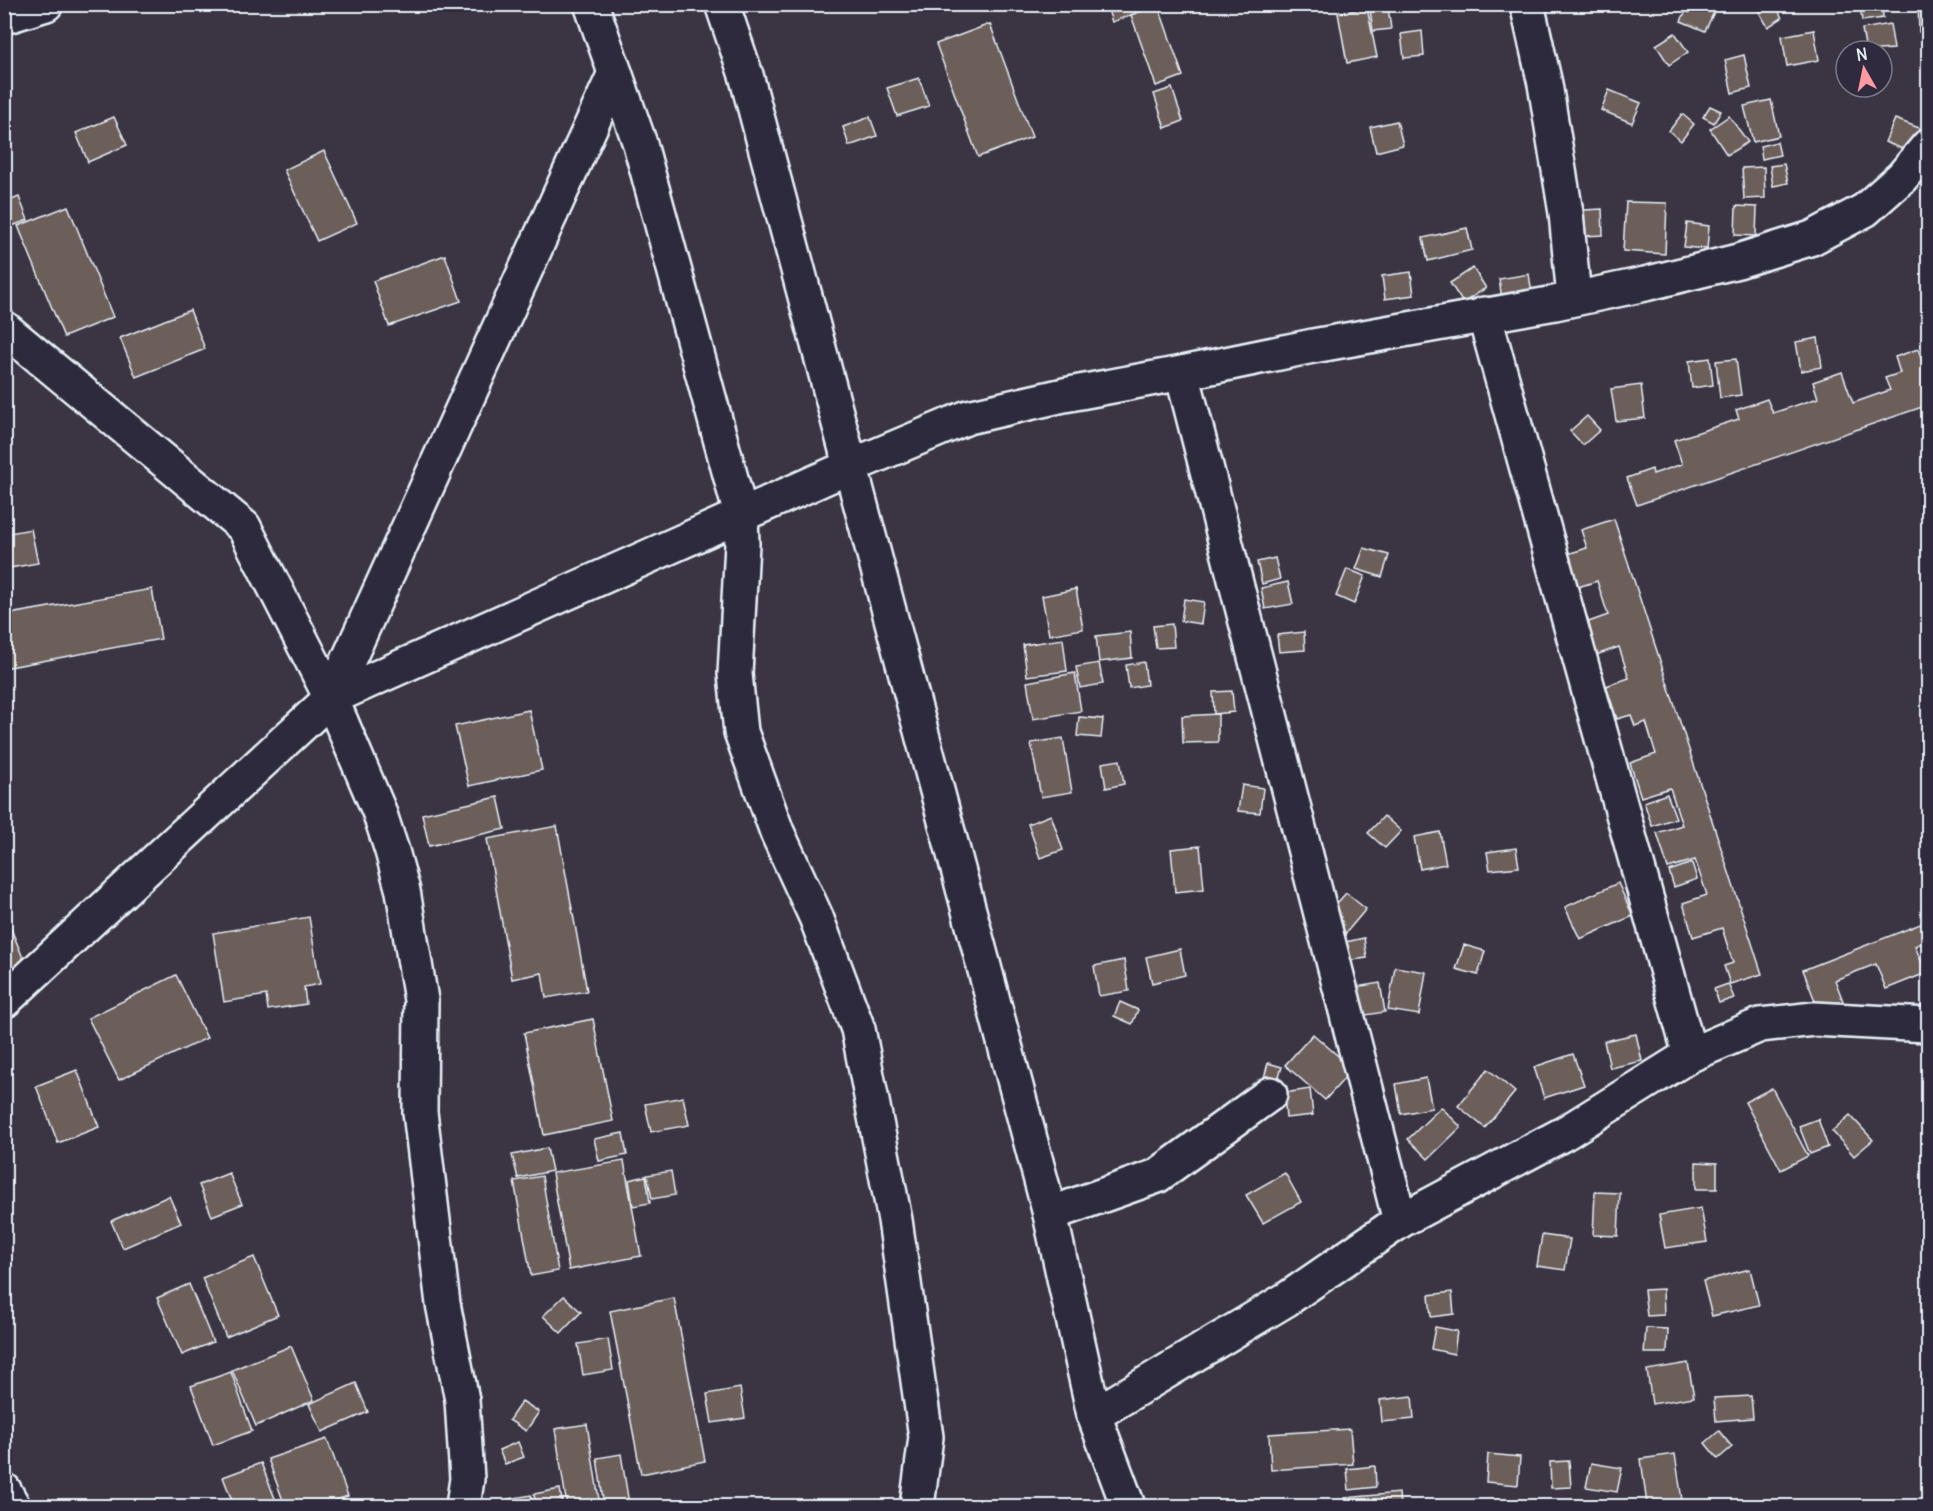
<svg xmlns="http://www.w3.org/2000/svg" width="1933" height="1511" font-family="Delius,sans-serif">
<rect width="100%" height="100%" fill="#3b3443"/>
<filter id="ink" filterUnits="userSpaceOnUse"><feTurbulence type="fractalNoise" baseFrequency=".0167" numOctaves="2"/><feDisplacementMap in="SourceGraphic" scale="12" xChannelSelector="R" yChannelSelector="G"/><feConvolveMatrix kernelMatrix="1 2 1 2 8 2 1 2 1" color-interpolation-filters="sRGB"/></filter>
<g filter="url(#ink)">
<g fill="#6c5e5a" stroke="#e8f1f8" stroke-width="1.5">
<polygon points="1106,4 1158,4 1158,5 1112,22"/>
<polygon points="1689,4 1698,4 1714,12 1705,31 1681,21"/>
<polygon points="1772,4 1775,4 1782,18 1768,27 1759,12"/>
<polygon points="1860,4 1882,4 1883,18 1862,21"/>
<polygon points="1918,4 1928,4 1928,31 1919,32"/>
<polygon points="1158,5 1183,76 1156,86 1131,15"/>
<polygon points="1388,7 1391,29 1373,31 1370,9"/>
<polygon points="1367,8 1377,57 1347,63 1338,13"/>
<polygon points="990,24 1032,137 978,157 936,44"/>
<polygon points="1890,24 1894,49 1866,51 1862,29"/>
<polygon points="1814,30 1819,60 1787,66 1782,36"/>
<polygon points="1422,31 1424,56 1404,58 1401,34"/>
<polygon points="1675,33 1688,52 1669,65 1656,45"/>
<polygon points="1744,55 1751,88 1732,93 1725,60"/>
<polygon points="919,78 929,106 897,116 887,88"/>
<polygon points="1172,88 1183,121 1165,128 1154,94"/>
<polygon points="1609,90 1641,103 1632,123 1601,110"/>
<polygon points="1771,100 1779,136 1753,142 1744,106"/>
<polygon points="1710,106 1721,111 1714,123 1703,117"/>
<polygon points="1682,114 1694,124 1681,141 1669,131"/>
<polygon points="1729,116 1748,142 1727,155 1710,129"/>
<polygon points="114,117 127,145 88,162 76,133"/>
<polygon points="870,117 877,136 849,146 843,127"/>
<polygon points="1895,119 1922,129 1913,153 1885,142"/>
<polygon points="1397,121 1403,145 1376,152 1370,127"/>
<polygon points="1777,142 1780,155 1762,159 1760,146"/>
<polygon points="324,151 357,223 317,241 284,170"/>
<polygon points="1784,164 1788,183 1773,186 1770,166"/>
<polygon points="1764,167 1765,198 1744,199 1742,168"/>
<polygon points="19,197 28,220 4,229 4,203"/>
<polygon points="1626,202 1667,203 1665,254 1623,251"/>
<polygon points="68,206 113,317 64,337 18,226"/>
<polygon points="1736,206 1757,207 1756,236 1735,235"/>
<polygon points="1602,209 1603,235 1585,236 1584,210"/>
<polygon points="1687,223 1709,226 1707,249 1684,247"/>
<polygon points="1467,228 1472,250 1428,261 1423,238"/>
<polygon points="445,255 461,301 389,326 373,281"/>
<polygon points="1473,268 1486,288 1463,303 1450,283"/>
<polygon points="1411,272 1414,295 1385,299 1382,276"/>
<polygon points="1529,274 1532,294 1502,299 1499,279"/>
<polygon points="190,310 205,349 136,377 120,338"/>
<polygon points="1818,338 1822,367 1801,371 1796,342"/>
<polygon points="1918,349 1928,376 1928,405 1637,505 1627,478 1652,469 1653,474 1682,464 1674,440 1739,419 1736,410 1767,399 1773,413 1818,398 1813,382 1842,372 1853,403 1890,390 1885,378 1900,373 1895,357"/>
<polygon points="1710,358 1713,385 1692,388 1689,361"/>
<polygon points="1736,359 1741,395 1720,398 1716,361"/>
<polygon points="1641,385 1645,418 1616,421 1611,389"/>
<polygon points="1587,416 1600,430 1583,445 1570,431"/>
<polygon points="1614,519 1762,974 1730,984 1724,966 1733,963 1722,928 1693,937 1683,903 1707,895 1695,860 1668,868 1657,833 1682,825 1670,788 1641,797 1630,763 1656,754 1646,722 1635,726 1631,715 1617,719 1606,686 1629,678 1619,647 1593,656 1583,624 1608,615 1597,581 1572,589 1561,556 1587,548 1581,530"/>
<polygon points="31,529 38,563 4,569 4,534"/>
<polygon points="1364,548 1389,555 1382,577 1356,569"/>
<polygon points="1275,558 1280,579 1262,584 1257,562"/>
<polygon points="1347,569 1365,576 1354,604 1336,596"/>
<polygon points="1288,582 1293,604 1265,609 1261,588"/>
<polygon points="152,589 161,639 4,668 4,615"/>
<polygon points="1076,589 1083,629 1049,635 1042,596"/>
<polygon points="1184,599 1204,602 1201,624 1181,621"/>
<polygon points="1172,624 1174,647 1156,648 1153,626"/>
<polygon points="1130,632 1132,658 1099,662 1096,636"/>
<polygon points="1304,632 1305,650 1279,652 1277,635"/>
<polygon points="1063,639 1067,671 1027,676 1023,645"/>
<polygon points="1144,662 1147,685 1129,688 1126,665"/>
<polygon points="1099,663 1103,684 1080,688 1076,667"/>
<polygon points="1075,673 1081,711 1033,719 1027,682"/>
<polygon points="1232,691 1234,712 1214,714 1213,692"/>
<polygon points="529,710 542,770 469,786 455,726"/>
<polygon points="1218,714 1218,742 1183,743 1182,716"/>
<polygon points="1079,717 1103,719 1101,738 1077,736"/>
<polygon points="1063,738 1072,792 1041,797 1031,743"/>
<polygon points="1120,760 1124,784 1106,788 1102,763"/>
<polygon points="1242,785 1263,788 1260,813 1238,811"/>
<polygon points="1667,794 1676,818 1652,826 1644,802"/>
<polygon points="498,797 505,829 429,846 422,814"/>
<polygon points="1051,815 1063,850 1040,858 1028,824"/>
<polygon points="1384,816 1401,831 1385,848 1368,833"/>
<polygon points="557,826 587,991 546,998 542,973 512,979 487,839"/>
<polygon points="1440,832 1446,864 1420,869 1414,837"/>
<polygon points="1200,846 1204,889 1175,892 1171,849"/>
<polygon points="1516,848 1519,867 1490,870 1487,852"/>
<polygon points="1692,863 1697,879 1674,887 1669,871"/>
<polygon points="1618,883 1633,916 1580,939 1565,907"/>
<polygon points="1346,893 1366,909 1345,934 1325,917"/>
<polygon points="309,917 320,984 304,987 306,1004 268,1010 266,995 224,1002 213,933"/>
<polygon points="1928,921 1928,940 1915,946 1926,973 1886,989 1876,964 1835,980 1843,1001 1819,1011 1803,970"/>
<polygon points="9,924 26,965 4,973 4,926"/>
<polygon points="1364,938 1367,958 1344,961 1341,943"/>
<polygon points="1464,945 1485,951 1478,975 1456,969"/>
<polygon points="1180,949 1185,975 1152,983 1146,957"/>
<polygon points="1124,960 1129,991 1099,996 1094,966"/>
<polygon points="1395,967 1426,972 1419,1015 1388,1010"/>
<polygon points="176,975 207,1038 119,1080 88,1018"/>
<polygon points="1380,983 1385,1012 1360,1016 1355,987"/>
<polygon points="1728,984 1734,998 1719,1003 1714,989"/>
<polygon points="1120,1002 1138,1010 1132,1024 1114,1016"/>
<polygon points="593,1019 613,1121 544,1135 524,1033"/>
<polygon points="1313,1034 1353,1069 1325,1100 1285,1065"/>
<polygon points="1636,1034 1642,1061 1610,1068 1604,1041"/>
<polygon points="1573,1054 1584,1085 1544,1098 1534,1067"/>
<polygon points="1268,1063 1282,1067 1277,1082 1264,1078"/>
<polygon points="1488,1069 1515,1092 1485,1128 1458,1106"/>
<polygon points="77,1070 99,1127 58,1143 36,1086"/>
<polygon points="1426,1078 1432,1108 1401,1114 1396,1084"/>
<polygon points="1772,1088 1808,1156 1781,1170 1745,1102"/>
<polygon points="1310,1089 1313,1115 1286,1118 1284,1093"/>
<polygon points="683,1097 689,1125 651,1132 645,1104"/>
<polygon points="1441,1107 1461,1127 1428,1159 1408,1139"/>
<polygon points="1850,1115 1873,1140 1854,1156 1832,1131"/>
<polygon points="1818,1119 1828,1147 1810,1154 1799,1126"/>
<polygon points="623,1133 627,1155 599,1161 594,1139"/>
<polygon points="547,1148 552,1171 518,1178 512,1155"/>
<polygon points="624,1161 641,1256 569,1270 552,1173"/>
<polygon points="1696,1162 1717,1163 1717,1189 1696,1189"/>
<polygon points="671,1171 675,1195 652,1199 647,1175"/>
<polygon points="229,1173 242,1204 212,1216 199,1185"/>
<polygon points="1285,1173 1301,1202 1263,1223 1246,1195"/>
<polygon points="542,1176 558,1271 531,1276 514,1181"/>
<polygon points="646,1176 650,1203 633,1206 629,1180"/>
<polygon points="1595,1192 1620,1193 1618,1236 1593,1235"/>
<polygon points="169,1196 181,1223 123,1248 111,1221"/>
<polygon points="1701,1208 1707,1242 1665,1248 1659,1215"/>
<polygon points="1542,1235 1570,1239 1565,1270 1537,1266"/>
<polygon points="254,1257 278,1315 226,1337 202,1278"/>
<polygon points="1750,1269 1759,1305 1712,1316 1703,1281"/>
<polygon points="189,1284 213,1342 182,1355 157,1298"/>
<polygon points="1663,1289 1664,1315 1647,1316 1644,1290"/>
<polygon points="1452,1292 1454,1314 1431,1317 1429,1295"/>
<polygon points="564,1296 581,1312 561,1333 543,1316"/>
<polygon points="674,1298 705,1461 641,1474 610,1311"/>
<polygon points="1435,1327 1457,1331 1454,1354 1431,1349"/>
<polygon points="1646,1328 1668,1329 1667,1353 1644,1353"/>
<polygon points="608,1339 613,1370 583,1375 578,1344"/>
<polygon points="291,1346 314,1400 256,1426 232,1370"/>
<polygon points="1688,1363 1694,1397 1652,1404 1647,1370"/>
<polygon points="231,1372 252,1431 213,1445 191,1386"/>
<polygon points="356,1383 368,1412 322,1432 309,1404"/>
<polygon points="740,1388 745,1418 712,1423 707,1394"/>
<polygon points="1412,1396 1414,1419 1382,1422 1380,1400"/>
<polygon points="1751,1396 1753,1418 1716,1421 1714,1398"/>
<polygon points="522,1401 539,1412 526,1431 509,1420"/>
<polygon points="587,1424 600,1506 567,1506 555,1429"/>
<polygon points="1350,1429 1353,1464 1271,1470 1269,1434"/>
<polygon points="1719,1431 1732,1447 1718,1459 1705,1443"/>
<polygon points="327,1439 348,1496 319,1506 285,1506 268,1459"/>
<polygon points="518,1442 524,1457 505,1464 499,1450"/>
<polygon points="621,1454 629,1504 604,1506 597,1458"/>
<polygon points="1488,1454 1520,1457 1518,1485 1486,1482"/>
<polygon points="1675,1454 1682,1500 1647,1505 1641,1459"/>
<polygon points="1569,1461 1571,1487 1551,1488 1550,1462"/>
<polygon points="261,1463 278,1506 234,1506 223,1477"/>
<polygon points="1591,1463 1622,1468 1617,1492 1586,1487"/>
<polygon points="1375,1466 1376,1487 1349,1490 1347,1469"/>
<polygon points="560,1489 563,1506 536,1506 534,1494"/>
<polygon points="1399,1493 1400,1506 1345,1506 1345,1498"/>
<polygon points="531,1495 533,1506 509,1506 508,1499"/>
</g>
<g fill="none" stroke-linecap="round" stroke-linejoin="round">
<defs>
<g id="minor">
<polyline points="591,4 640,144 741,515 742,544 735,674 741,732 777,832 816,917 858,1029 895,1220 926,1437 917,1506"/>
<polyline points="1527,4 1545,84 1566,213 1574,298"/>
<polyline points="4,17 46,4"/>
<polyline points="1484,314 1690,1055"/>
<polyline points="4,328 244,527 331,698 379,811 392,851 403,891 421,1000 420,1112 443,1304 462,1400 467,1479 463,1506"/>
<polyline points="1182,373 1400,1221"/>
<polyline points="331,698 615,73"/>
<polyline points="4,1001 331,698 849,467 968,417 1064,395 1182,373 1313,346 1555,303 1645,284 1738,261 1812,238 1865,210 1902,177 1928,146"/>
<polyline points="1050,1214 1157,1176 1270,1094"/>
<polyline points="1094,1415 1287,1299 1400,1221 1565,1133 1690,1055 1760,1025 1814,1019 1928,1025"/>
<polyline points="4,1490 13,1506"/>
</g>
<polyline id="trunk" points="722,4 746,75 1050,1214 1094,1415 1128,1506"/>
</defs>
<use href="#minor" stroke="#e8f1f8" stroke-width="38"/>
<use href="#trunk" stroke="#e8f1f8" stroke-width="38"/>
<use href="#minor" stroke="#2f2a3d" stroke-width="33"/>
<use href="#trunk" stroke="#2f2a3d" stroke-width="33"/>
</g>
</g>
<rect width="1933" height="1511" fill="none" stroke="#2f2a3d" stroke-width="24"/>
<rect x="12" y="12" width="1909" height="1487" fill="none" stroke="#e8f1f8" stroke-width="2" filter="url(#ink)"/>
<g transform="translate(1864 69) rotate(351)"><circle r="28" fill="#2f2a3d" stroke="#797a88" stroke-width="1.5"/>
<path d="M0-4.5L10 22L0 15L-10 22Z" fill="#ff9aa2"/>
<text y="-9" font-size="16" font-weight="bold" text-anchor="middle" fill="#e8f1f8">N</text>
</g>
</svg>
